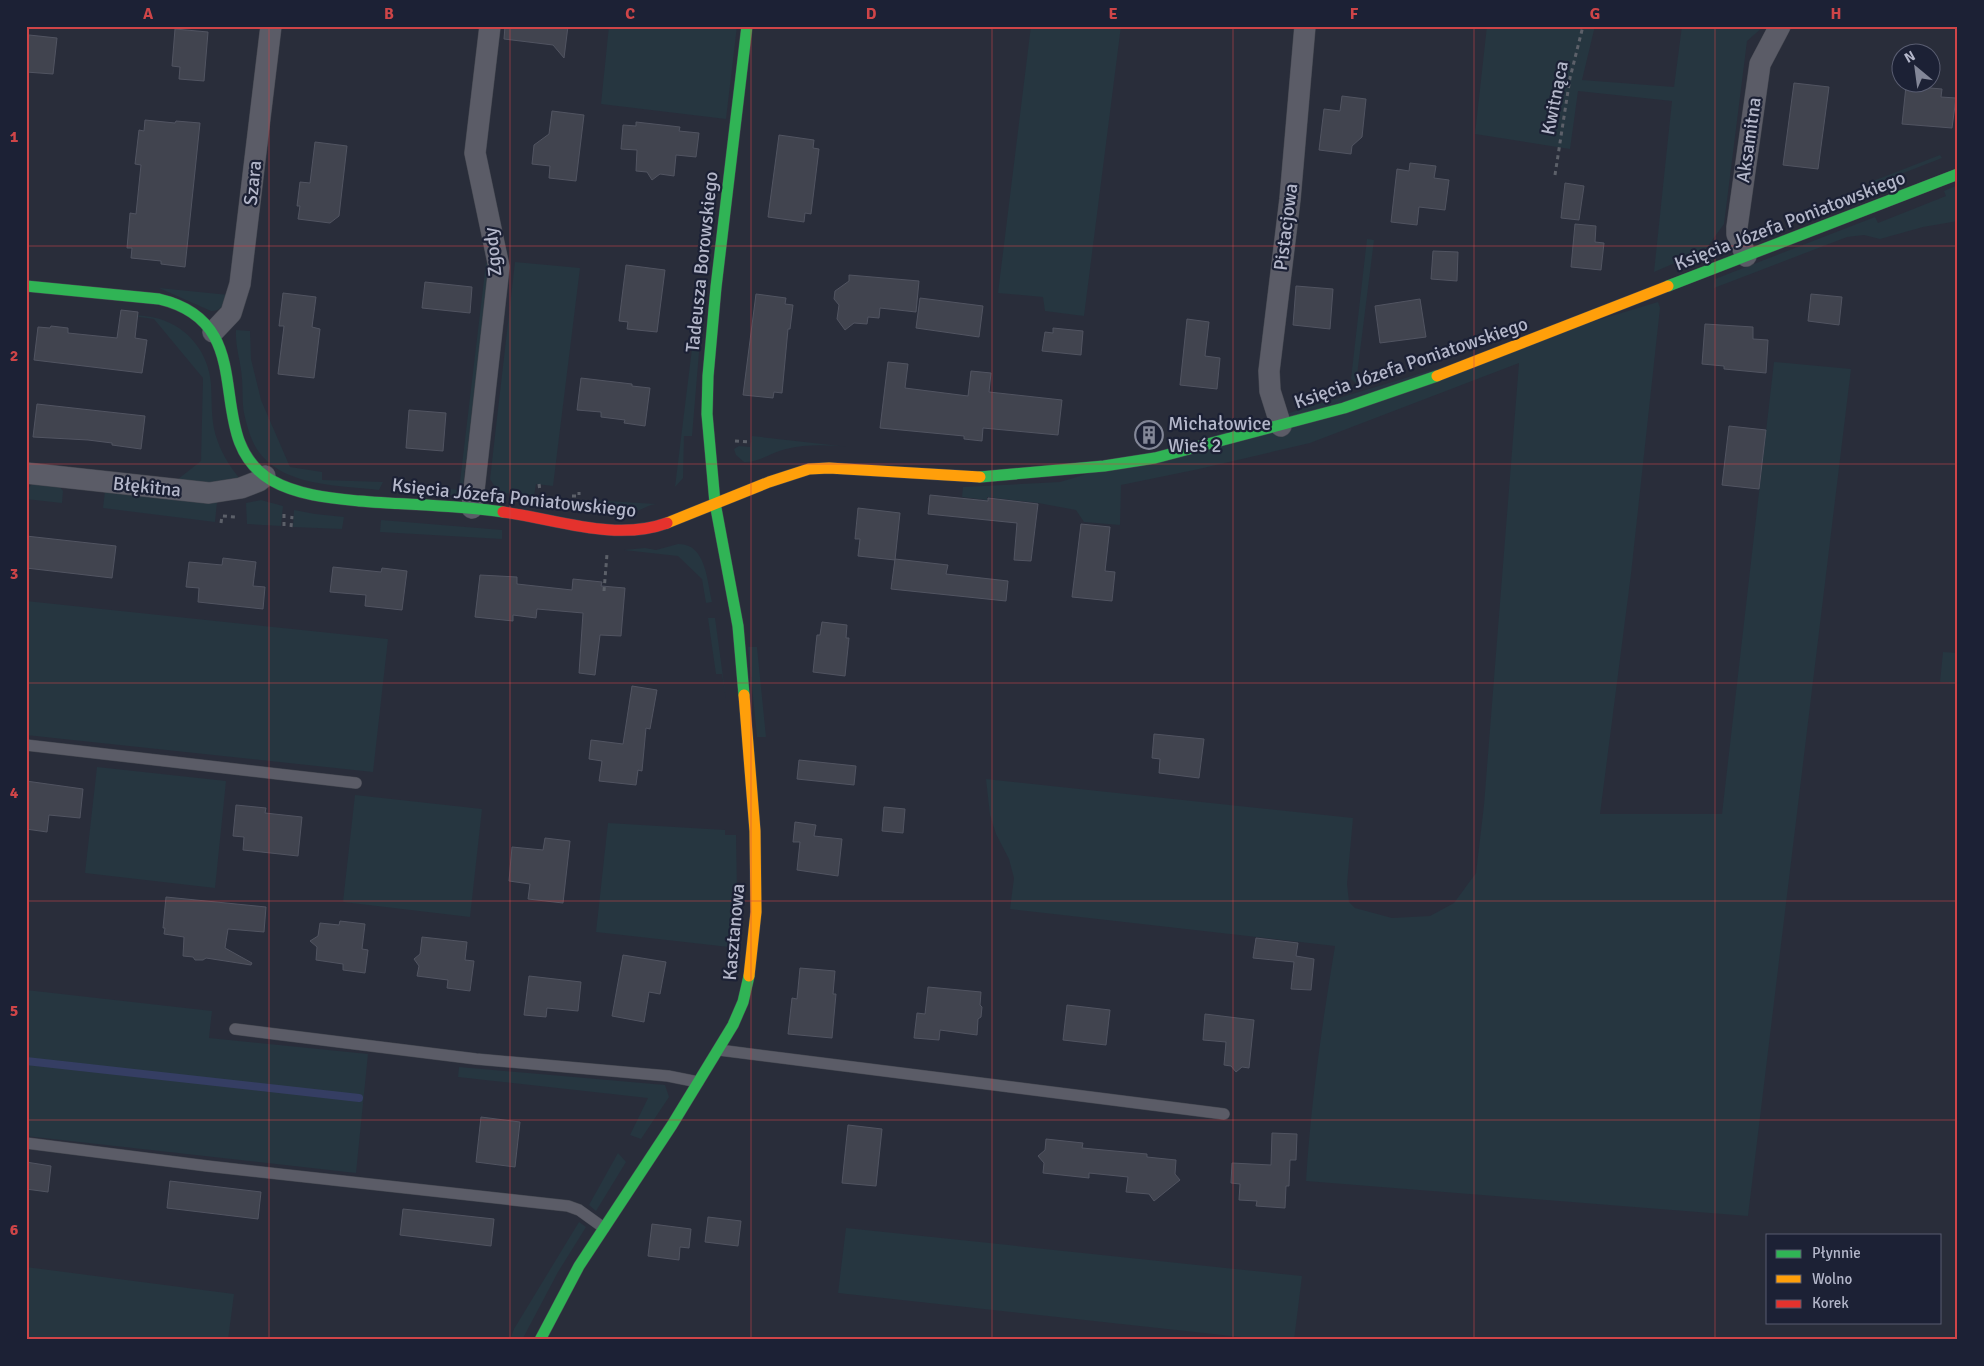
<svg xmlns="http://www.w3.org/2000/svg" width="1984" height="1366" font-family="Signika,sans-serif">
<rect width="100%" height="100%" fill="#292d3a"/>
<g fill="#263640">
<polygon points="609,26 737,26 726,119 601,104"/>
<polygon points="1031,26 1121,26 1084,316 1045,311 1043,297 998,293"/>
<polygon points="1487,26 1595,26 1582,80 1674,87 1682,26 1764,26 1747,41 1724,224 1705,250 1654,272 1672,101 1578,91 1570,149 1475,134"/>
<polygon points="1940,155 1942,158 1870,186 1868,183"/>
<polygon points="1958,185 1958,221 1923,227 1880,239 1864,235 1847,237 1714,288 1715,279 1875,217 1878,223 1946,196 1944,191"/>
<polygon points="710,188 717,190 709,264 702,263"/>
<polygon points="1367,239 1374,240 1356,383 1351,379"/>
<polygon points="515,262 580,268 553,486 536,484 534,496 504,493 503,495 500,495 490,479"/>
<polygon points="486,263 489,265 489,269 463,487 459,493 448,496 449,489 459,490"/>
<path d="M159 288 229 295C225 303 222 311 211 311Z"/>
<path d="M1658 302 1660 308 1631 574 1600 814H1722L1774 362 1851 369 1748 1216 1306 1181C1311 1102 1322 1024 1335 946L1010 909 1014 878 1009 859 996 834 990 815 986 779 1353 818 1347 884 1349 902 1355 908 1392 918 1430 916 1454 903 1476 873 1484 805 1519 363 1310 443 1199 469 1121 485 1120 525 1084 522 1076 510 1038 503 987 497V500L962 497 963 487 1060 482Z"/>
<path d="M118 314C132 315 147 315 160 319 189 328 209 354 211 384 212 401 211 417 215 433 220 451 229 466 241 480L220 483 177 480 201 461 203 378 154 319Z"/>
<polygon points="696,316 702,317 692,436 684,436 683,478 675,487"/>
<path d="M236 330 250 331 251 359 261 400 290 467 322 472V480L383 482 379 490C337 485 274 487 253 442 249 434 246 422 244 413 242 402 243 390 242 379 241 362 235 347 236 330Z"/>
<path d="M752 436 849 447C828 445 807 444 786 449 772 452 758 463 744 462L736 455 734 449 739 446 750 447Z"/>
<polygon points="399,482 410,487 441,489 441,495 402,492"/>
<polygon points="33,483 59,486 63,491 62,503 26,499 26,491"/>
<polygon points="105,491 217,502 215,522 103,508"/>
<polygon points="261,500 283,506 281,526 247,524 246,503"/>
<path d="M591 500 656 504C648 505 643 509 637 511 623 514 607 510 593 508L590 505Z"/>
<polygon points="294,510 315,514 344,517 342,529 293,527"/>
<polygon points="381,520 502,530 502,539 380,532"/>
<path d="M678 544C706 543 707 581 712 602L706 603 702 579 678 556 624 550 645 548 656 550Z"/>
<polygon points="26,601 388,639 373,772 26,735"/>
<polygon points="708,618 715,618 726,699 721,700 726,699 722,674 716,674"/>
<polygon points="748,647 757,647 766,737 757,737"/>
<polygon points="1943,652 1958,653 1958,683 1940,682"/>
<polygon points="97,767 226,781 215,888 85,873"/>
<polygon points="355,795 482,809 470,917 343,902"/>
<polygon points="608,823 725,830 725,835 736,835 737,894 734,939 730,939 729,947 596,932"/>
<polygon points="26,990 212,1011 209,1038 368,1054 356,1173 26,1136"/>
<polygon points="459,1067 665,1085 669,1097 641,1139 630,1135 648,1098 458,1077"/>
<polygon points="618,1153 626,1162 596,1211 589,1205"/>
<polygon points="579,1222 586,1227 558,1272 522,1340 510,1340 514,1329"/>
<polygon points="846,1228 1302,1276 1294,1340 1268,1340 838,1293"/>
<polygon points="26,1267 234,1294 228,1340 49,1340 26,1337"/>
</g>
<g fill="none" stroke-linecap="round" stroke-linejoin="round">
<polyline stroke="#353e63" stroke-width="8" points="26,1061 359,1098"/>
</g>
<g fill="#41444f" stroke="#515461">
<polygon points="505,26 568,26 564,58 553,45 504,39"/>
<polygon points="175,29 208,32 204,81 179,79 180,67 172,66"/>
<polygon points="29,35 57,38 53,74 26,72 26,44 28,44"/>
<polygon points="1794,83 1829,87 1818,169 1783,165"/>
<polygon points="1906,86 1942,89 1941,97 1956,98 1952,128 1902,124"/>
<polygon points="1342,96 1366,99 1362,137 1352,146 1351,154 1319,150 1324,109 1340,111"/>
<polygon points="552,111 584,115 576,181 549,178 550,166 532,164 534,145 549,134"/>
<polygon points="145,120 175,123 176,121 200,123 185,267 161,264 161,261 131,258 132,248 127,248 130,213 136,214 141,165 135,164 139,130 144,131"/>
<polygon points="636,122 680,127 679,131 699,133 696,157 676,155 674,176 660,174 652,180 647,172 636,171 637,150 621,149 623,125 636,126"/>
<polygon points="779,135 814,140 813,148 819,149 811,214 805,213 804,222 768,217"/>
<polygon points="315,142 347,146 339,216 330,223 298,219 300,206 297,206 300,182 310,183"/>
<polygon points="1410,163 1436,166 1434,178 1449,180 1445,210 1419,207 1417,225 1391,222 1397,169 1409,171"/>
<polygon points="1565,183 1584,186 1579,220 1561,218"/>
<polygon points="1575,224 1596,226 1595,242 1604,243 1601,270 1571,267"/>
<polygon points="1433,251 1458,252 1457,281 1431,279"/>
<polygon points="626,265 665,270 657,332 627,329 628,322 619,321"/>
<polygon points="849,275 919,281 916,312 880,308 879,318 868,317 867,324 854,323 845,330 837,319 839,305 834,299 835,291 849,281"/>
<polygon points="425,282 472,287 470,313 422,308"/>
<polygon points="1296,286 1333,289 1330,329 1293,325"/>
<polygon points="283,293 316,297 312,327 320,329 314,378 278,374 284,326 279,326"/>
<polygon points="756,294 786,298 785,304 793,305 790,329 788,329 782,393 774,392 773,398 743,395"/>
<polygon points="1811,294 1842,297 1839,325 1808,321"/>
<polygon points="920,298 983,306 979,337 916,328"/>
<polygon points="1420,299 1426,337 1380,343 1375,306"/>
<polygon points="121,310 138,312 135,338 147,340 142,373 34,360 38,327 50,328 51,326 68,328 68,333 117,338"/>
<polygon points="1187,319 1209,322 1205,356 1220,358 1217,389 1180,385"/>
<polygon points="1705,324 1753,327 1753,339 1768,340 1766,373 1724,369 1724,366 1702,364"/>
<polygon points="1053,328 1083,331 1081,355 1042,351 1045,332 1053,333"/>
<polygon points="888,362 908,364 905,388 968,396 971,371 991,373 989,392 1062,400 1058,435 983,428 982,441 964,439 964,436 880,428"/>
<polygon points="581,378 632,384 632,386 650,388 645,426 624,423 625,420 601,417 601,412 577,410"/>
<polygon points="37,404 145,416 141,449 112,445 112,443 88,440 33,437"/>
<polygon points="409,410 446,413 443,451 406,448"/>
<polygon points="1729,426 1766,430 1759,489 1722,485"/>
<polygon points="930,495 988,501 988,498 1038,504 1031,561 1014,560 1017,523 928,514"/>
<polygon points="858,508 900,513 895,560 858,556 860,539 855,539"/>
<polygon points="1081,524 1110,527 1105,571 1115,572 1112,601 1072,597"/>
<polygon points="26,536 116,546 112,578 26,568"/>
<polygon points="223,558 256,562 253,586 265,587 263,609 198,602 199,588 186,587 189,562 222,565"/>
<polygon points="895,559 948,565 946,574 1008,581 1006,601 891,589"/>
<polygon points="333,567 381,572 382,568 407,571 402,610 365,606 366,595 330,592"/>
<polygon points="480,575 517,577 517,584 572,590 573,579 602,582 601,586 625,588 621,636 600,635 595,675 579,673 583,613 537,609 536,618 513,615 513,621 475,617"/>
<polygon points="822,622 847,625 846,638 849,638 845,676 813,672 817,635 820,635"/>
<polygon points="632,686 657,690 650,729 646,728 642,771 638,770 636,785 599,781 602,761 589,759 591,740 623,744"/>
<polygon points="1154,734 1204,739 1199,778 1159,773 1160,759 1152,758"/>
<polygon points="799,760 856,766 854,785 797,779"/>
<polygon points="26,781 83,789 80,818 49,815 47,832 26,829"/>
<polygon points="236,805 266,808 265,813 302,817 298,856 243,850 244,837 233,836"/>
<polygon points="884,807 905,809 903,833 882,831"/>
<polygon points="795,822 816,825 814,836 842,839 838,876 797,870 800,842 793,842"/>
<polygon points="545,838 570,841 563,903 528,899 530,884 509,881 512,847 543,850"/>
<polygon points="166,897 266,907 264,932 228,929 225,948 252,963 251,965 206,958 203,960 195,960 193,957 183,956 184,937 164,934 165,928 163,928"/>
<polygon points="340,921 365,924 362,949 368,950 365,973 343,970 343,964 316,960 317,947 310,941 318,936 320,923 339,925"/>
<polygon points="422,937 467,942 465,960 474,961 470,991 447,988 448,980 417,976 419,966 414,959 420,954"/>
<polygon points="1256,938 1298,943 1296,956 1314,959 1311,990 1291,989 1294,962 1253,958"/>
<polygon points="623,955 666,962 660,994 649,992 644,1022 612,1016"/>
<polygon points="800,968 835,971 833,994 836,994 832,1038 788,1034 792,998 797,999"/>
<polygon points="529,976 581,982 578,1011 547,1008 546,1017 524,1015"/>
<polygon points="928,987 981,992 980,1005 982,1007 981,1017 978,1019 977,1035 940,1030 939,1040 914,1038 917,1013 925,1014"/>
<polygon points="1067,1005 1110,1010 1106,1045 1063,1040"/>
<polygon points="1205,1014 1254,1020 1249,1068 1242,1067 1236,1072 1231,1066 1224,1065 1226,1042 1203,1040"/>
<polygon points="481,1117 520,1122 515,1167 476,1162"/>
<polygon points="848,1125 882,1129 876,1186 842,1183"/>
<polygon points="1272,1133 1297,1134 1296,1160 1290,1160 1289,1186 1286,1186 1285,1208 1256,1206 1257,1201 1239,1200 1240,1184 1231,1183 1232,1163 1271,1165"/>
<polygon points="1046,1139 1083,1143 1082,1148 1147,1154 1147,1157 1176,1160 1175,1174 1180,1180 1154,1201 1149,1194 1126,1192 1128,1177 1089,1173 1089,1178 1043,1173 1044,1163 1038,1156 1045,1150"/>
<polygon points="26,1162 51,1166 48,1192 26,1189"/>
<polygon points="170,1181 261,1192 258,1219 167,1208"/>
<polygon points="403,1209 494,1219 491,1246 400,1235"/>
<polygon points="708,1217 741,1221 738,1246 705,1242"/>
<polygon points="652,1224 691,1229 689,1248 680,1247 679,1260 648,1256"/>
</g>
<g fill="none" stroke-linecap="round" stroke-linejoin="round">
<defs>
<g id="lane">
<polyline points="26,745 356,783"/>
<polyline points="235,1029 476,1059 668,1076 698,1082"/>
<polyline points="719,1050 1224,1114"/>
<polyline points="26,1143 207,1166 568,1206 579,1210 604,1228"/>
</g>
<g id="street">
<polyline points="1746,256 1737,234 1737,227 1760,64 1780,26"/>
<polyline points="213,332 231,313 240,284 271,26"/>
<polyline points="1281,426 1270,391 1269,371 1290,199 1305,26"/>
<polyline points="26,473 209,493 241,488 259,481 265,476"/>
<polyline points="472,508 499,267 475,153 490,26"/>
</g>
<g id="fast">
<path d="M26 286 159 299C266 324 198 437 271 480 297 495 329 498 359 501 407 505 455 505 503 512"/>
<polyline points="1668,286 1958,174"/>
<polyline points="980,477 1104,466 1155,458 1344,408 1437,376"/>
<polyline points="744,695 738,626 715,503 707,414 708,376 716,287 747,26"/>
<polyline points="540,1340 579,1266 672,1125 733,1025 743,1002 749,976"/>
</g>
<g id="slow">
<polyline points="1437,376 1668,286"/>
<polyline points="667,523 769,482 809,469 829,468 980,477"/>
<polyline points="744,695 755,831 756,912 749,976"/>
</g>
<path id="jam" d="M503 512C556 519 615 542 667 523"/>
</defs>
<use href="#lane" stroke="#444750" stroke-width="12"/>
<use href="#street" stroke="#444750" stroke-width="22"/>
<use href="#fast" stroke="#444750" stroke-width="12"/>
<use href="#slow" stroke="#444750" stroke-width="12"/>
<use href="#jam" stroke="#444750" stroke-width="12"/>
<g stroke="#5c6069" stroke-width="3" stroke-dasharray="4 4" stroke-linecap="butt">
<polyline points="1555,175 1570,78 1583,26"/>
<polyline points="735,441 749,442"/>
<polyline points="539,484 540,491"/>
<polyline points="572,496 579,496 579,492"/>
<polyline points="221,523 222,516 236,517"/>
<polyline points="284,526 284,514"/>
<polyline points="291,527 292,516"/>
<polyline points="604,591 607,554"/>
</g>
<use href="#lane" stroke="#5b5c67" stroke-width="11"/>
<use href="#street" stroke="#5b5c67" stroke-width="21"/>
<use href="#fast" stroke="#30b455" stroke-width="11"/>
<use href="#slow" stroke="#ff9f0a" stroke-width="11"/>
<use href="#jam" stroke="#e5322d" stroke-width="11"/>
</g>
<path fill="none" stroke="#cf4548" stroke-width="1" stroke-opacity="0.55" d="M269 26V1340M510 26V1340M751 26V1340M992 26V1340M1233 26V1340M1474 26V1340M1715 26V1340M26 246H1958M26 464H1958M26 683H1958M26 901H1958M26 1120H1958"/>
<defs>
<symbol id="building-ring" viewBox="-11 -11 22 22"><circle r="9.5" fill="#1c2135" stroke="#838798" stroke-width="1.5"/><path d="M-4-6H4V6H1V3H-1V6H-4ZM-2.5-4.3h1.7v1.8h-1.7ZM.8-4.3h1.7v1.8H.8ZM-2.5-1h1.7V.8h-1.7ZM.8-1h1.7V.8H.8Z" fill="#838798"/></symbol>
</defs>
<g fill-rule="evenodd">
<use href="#building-ring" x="1133" y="419" width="32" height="32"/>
</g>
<g text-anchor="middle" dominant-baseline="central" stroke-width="4.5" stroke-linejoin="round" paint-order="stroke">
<g font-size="19" fill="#b4b7ca" stroke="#1c2135">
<text transform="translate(1555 98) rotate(-79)">Kwitnąca</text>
<text transform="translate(1749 140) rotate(-82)">Aksamitna</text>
<text transform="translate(253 183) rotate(-84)">Szara</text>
<text transform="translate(1790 221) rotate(-21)">Księcia Józefa Poniatowskiego</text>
<text transform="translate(1286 227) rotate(-83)">Pistacjowa</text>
<text transform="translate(493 252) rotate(-96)">Zgody</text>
<text transform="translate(702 262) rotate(-84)">Tadeusza Borowskiego</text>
<text transform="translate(1411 363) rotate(-19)">Księcia Józefa Poniatowskiego</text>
<text transform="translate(147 487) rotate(6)">Błękitna</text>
<text transform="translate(514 498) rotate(6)">Księcia Józefa Poniatowskiego</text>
<text transform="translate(734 932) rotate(-85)">Kasztanowa</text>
</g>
<g font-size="19" fill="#b4b7ca" stroke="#1c2135" text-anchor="start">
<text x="1168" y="424">Michałowice<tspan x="1168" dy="22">Wieś 2</tspan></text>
</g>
</g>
<rect width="1984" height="1366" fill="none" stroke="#1c2135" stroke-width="55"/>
<rect x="1766" y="1234" width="175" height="90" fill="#1c2135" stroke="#595d71"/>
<rect x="1776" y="1250" width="25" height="8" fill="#30b455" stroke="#595d71"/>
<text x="1812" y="1258" font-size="15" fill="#b4b7ca">Płynnie</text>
<rect x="1776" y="1275" width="25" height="8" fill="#ff9f0a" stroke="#595d71"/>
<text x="1812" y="1284" font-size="15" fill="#b4b7ca">Wolno</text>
<rect x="1776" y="1300" width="25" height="8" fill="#e5322d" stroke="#595d71"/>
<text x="1812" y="1308" font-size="15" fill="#b4b7ca">Korek</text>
<g transform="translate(1916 68) rotate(331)"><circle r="24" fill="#1c2135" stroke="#595d71"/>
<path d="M0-4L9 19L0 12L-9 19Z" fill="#838798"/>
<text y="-8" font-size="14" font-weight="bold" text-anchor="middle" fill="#b4b7ca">N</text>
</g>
<rect x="28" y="28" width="1928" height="1310" fill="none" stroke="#cf4548" stroke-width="2"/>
<g font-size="16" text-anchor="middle" font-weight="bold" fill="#cf4548">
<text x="148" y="19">A</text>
<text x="389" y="19">B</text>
<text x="630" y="19">C</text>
<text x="871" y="19">D</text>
<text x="1113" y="19">E</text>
<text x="1354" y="19">F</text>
<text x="1595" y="19">G</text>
<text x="1836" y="19">H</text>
<text x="14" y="142">1</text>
<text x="14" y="361">2</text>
<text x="14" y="579">3</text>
<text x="14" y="798">4</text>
<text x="14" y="1016">5</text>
<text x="14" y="1235">6</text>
</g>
</svg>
